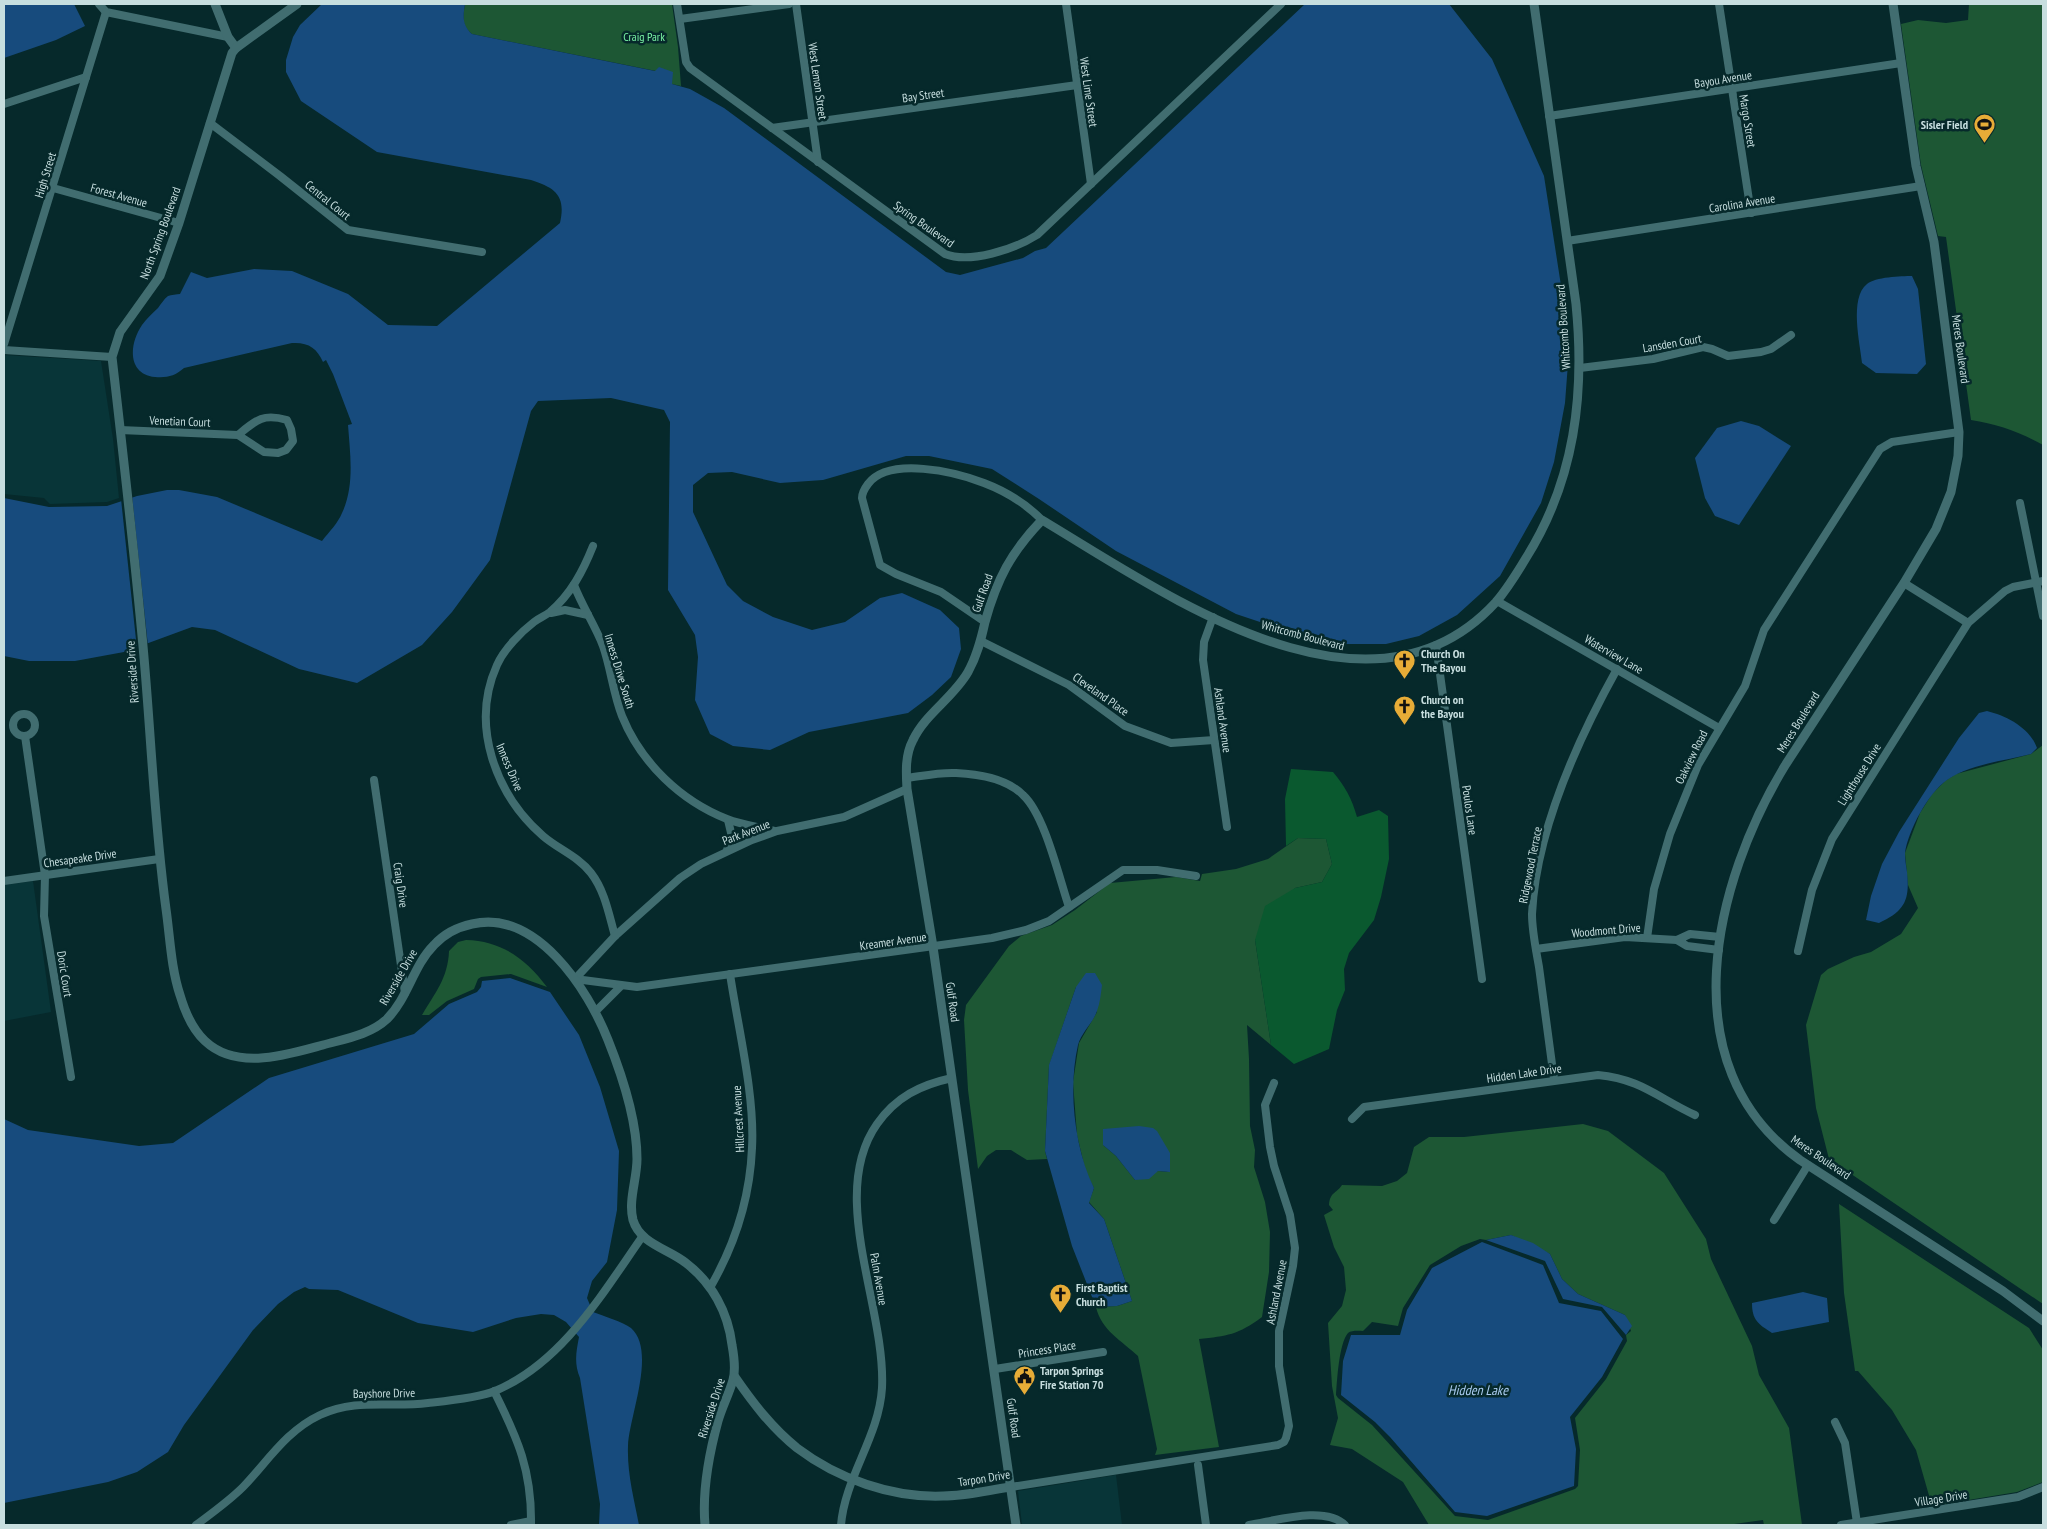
<svg xmlns="http://www.w3.org/2000/svg" width="2047" height="1529" font-family="'PT Sans Narrow',sans-serif">
<rect width="100%" height="100%" fill="#06292b"/>
<g fill="#083538">
<polygon points="4,355 101,361 113,439 119,498 107,502 50,504 44,498 4,494"/>
<polygon points="33,881 51,1012 4,1021 4,885"/>
<polygon points="1116,1475 1122,1525 1022,1525 1018,1491"/>
</g>
<g fill="#1d5734" fill-rule="evenodd">
<path d="M465 4H672L678 47 681 86 672 84 656 71 472 34C461 25 463 16 465 4Z"/>
<path d="M1969 4H2043V445C2020 432 1997 424 1971 420L1946 237 1938 236 1921 165 1901 24 1918 20 1946 23 1968 20Z"/>
<polygon points="2043,745 2043,1304 1829,1159 1816,1108 1806,1025 1821,975 1828,969 1854,957 1871,952 1901,934 1918,908 1908,885 1905,853 1920,813 1932,794 1945,781 1956,774 2031,754"/>
<path d="M1298 838 1326 839 1332 864 1322 882 1295 888 1255 940 1271 1045 1247 1025 1249 1059 1250 1126 1255 1150 1254 1167 1265 1202 1270 1232 1269 1272 1262 1317C1238 1335 1227 1336 1199 1339L1219 1447 1155 1455 1157 1449 1138 1356C1122 1341 1101 1330 1096 1307L1117 1306 1132 1301 1104 1219 1089 1202 1094 1188 1086 1173 1077 1135 1073 1082 1079 1043 1097 1012 1076 987 1049 1066 1045 1151 1047 1159 1027 1160 1011 1150H996L987 1156 978 1169 968 1090 964 1020 966 1005 1009 946 1021 936 1052 925 1075 910 1110 883 1176 877 1200 881 1202 874 1236 869 1268 859ZM1103 1145 1169 1172 1158 1171 1135 1180 1116 1156Z"/>
<path d="M466 940C502 941 526 959 547 987L511 974 481 977 478 979 474 989 447 1001 429 1015H422C435 993 448 978 449 951L458 942Z"/>
<path d="M1583 1124 1608 1131 1664 1173 1706 1239 1711 1259 1752 1346 1759 1375 1789 1428 1802 1525H1764L1763 1520 1727 1525H1429L1403 1482 1352 1449 1330 1445 1338 1418 1332 1386 1328 1323 1342 1306 1346 1290 1344 1267 1334 1247 1324 1215 1333 1210 1329 1205C1330 1192 1336 1194 1342 1185L1382 1186 1397 1181 1407 1173 1414 1147 1429 1137H1464ZM1511 1235 1550 1254 1562 1279 1578 1294 1625 1315 1631 1331 1626 1335 1627 1341 1606 1379 1575 1418 1580 1450 1578 1486 1575 1489 1488 1520 1455 1516 1372 1425 1338 1398 1336 1395C1337 1381 1339 1343 1348 1333 1352 1330 1359 1331 1363 1331L1372 1322 1398 1326 1403 1308 1430 1265 1461 1246 1480 1239 1486 1240Z"/>
<polygon points="1839,1204 2029,1328 2043,1350 2043,1482 2017,1492 1932,1506 1916,1450 1892,1410 1858,1371 1855,1371 1844,1293"/>
</g>
<path fill="#0a592f" d="M1291 769 1333 772C1345 786 1352 799 1357 817L1379 810 1388 816 1389 859 1381 897 1374 920 1349 953 1344 969 1345 990 1337 1010 1329 1049 1294 1064 1271 1045 1255 940 1265 906 1295 888 1322 882 1332 864 1326 839 1298 838 1286 846 1285 799Z"/>
<g fill="#174b7d">
<polygon points="4,4 74,4 85,26 56,40 4,58"/>
<path d="M322 4H465C463 16 462 25 472 34L655 71 659 67 673 72 672 84 690 89 724 108 946 272 960 275 1023 258 1035 251 1046 248 1305 4H1449L1492 59 1544 176 1562 292 1569 350 1565 403 1554 462 1541 503 1500 576 1457 615 1419 636 1386 644H1344L1308 638 1236 614 1116 551 1039 499 992 469 929 456H906L823 480 780 483 732 472 708 473 693 485V512L727 585 743 601 773 617 812 630 845 622 880 598 902 593 940 610 959 628 961 649 951 677 932 695 908 713 809 732 770 750 733 746 710 734 695 700 698 657 695 635 668 590 670 422 664 410 611 398 538 401 531 411 490 560 452 612 422 645 357 683 299 669 215 630 192 627 124 652 75 661H29L4 656V498L49 507 107 506 137 496 167 490H179L217 497 322 541C329 532 338 523 342 513 355 486 350 453 348 425L352 424 333 374 326 360 323 362C317 348 308 342 292 343L184 368C175 376 167 378 155 377 127 374 129 344 142 325 146 319 152 314 158 308 161 304 164 299 168 296 171 295 177 294 180 294L191 272 207 278 254 269 292 271 348 294 388 325 437 326 560 223C566 196 556 188 531 180L377 152 301 101 286 72V60L293 37 300 25Z"/>
<path d="M1912 276 1918 289 1926 364 1917 374 1876 373 1862 363C1860 343 1849 298 1867 284 1875 277 1901 276 1912 276Z"/>
<polygon points="1741,421 1759,426 1791,446 1739,525 1715,516 1705,498 1695,458 1717,428"/>
<path d="M1987 711C2007 716 2030 728 2037 748L2031 754C2004 761 1970 764 1947 780 1928 793 1908 831 1905 853 1905 859 1906 866 1907 872 1910 900 1905 911 1879 923L1866 920 1871 896 1882 864 1899 832 1959 738 1979 713Z"/>
<path d="M1086 973H1095L1102 985C1101 993 1100 1003 1097 1011 1093 1023 1081 1033 1078 1045 1068 1088 1074 1148 1094 1188L1089 1203 1104 1219 1132 1301 1117 1306 1096 1307 1072 1246 1045 1151 1049 1065 1076 987Z"/>
<path d="M510 978 550 992 579 1035 600 1087 619 1151 617 1210 607 1262 592 1281 587 1298 593 1312C603 1316 623 1322 631 1328 657 1351 629 1417 628 1446 627 1473 634 1499 639 1525H599L600 1504 580 1378C574 1363 576 1353 579 1337L566 1322 554 1315 541 1314 516 1318 473 1332 418 1323 338 1290 309 1289 305 1287 294 1292 278 1304 253 1330 184 1425 168 1452 137 1472 108 1482 4 1503V1119L28 1130 139 1146 173 1143 269 1078 414 1034 449 1004 477 992 481 987 482 981Z"/>
<polygon points="1139,1126 1153,1128 1157,1131 1170,1153 1170,1172 1158,1171 1149,1179 1135,1180 1116,1156 1103,1145 1103,1129"/>
<polygon points="1511,1235 1533,1243 1550,1254 1562,1279 1578,1294 1625,1315 1632,1326 1626,1335 1602,1307 1563,1299 1545,1261 1486,1240"/>
<polygon points="1482,1242 1543,1265 1559,1303 1601,1311 1623,1339 1602,1377 1570,1417 1576,1449 1574,1486 1487,1516 1455,1512 1390,1437 1375,1422 1341,1395 1343,1361 1351,1335 1400,1335 1407,1310 1432,1268"/>
<path d="M1803 1292 1827 1298 1829 1322 1772 1333C1758 1324 1752 1320 1752 1303Z"/>
</g>
<polygon fill="#06292b" points="132,495 148,646 137,649 121,499"/>
<g fill="none" stroke-linecap="round" stroke-linejoin="round">
<g stroke="#416d70" stroke-width="8">
<polyline points="99,4 106,12 228,37"/>
<path d="M677 4 686 62 690 68 945 254C970 264 1015 249 1037 235L1281 4"/>
<polyline points="796,4 818,162"/>
<polyline points="1066,4 1091,184"/>
<polyline points="1719,4 1751,213"/>
<polyline points="680,19 789,4"/>
<polyline points="4,104 86,77"/>
<polyline points="1549,116 1901,63"/>
<polyline points="210,123 280,176 348,230 482,252"/>
<polyline points="772,128 1077,85"/>
<polyline points="53,188 179,223"/>
<polyline points="1567,241 1921,186"/>
<polyline points="4,344 106,12"/>
<polyline points="4,350 112,357"/>
<polyline points="1580,368 1653,359 1703,347 1712,349 1728,356 1761,352 1771,349 1791,335"/>
<path d="M120 430 238 435 264 452 278 453 286 450 293 441 291 429 287 420C263 413 256 420 238 435"/>
<polyline points="2020,503 2043,616"/>
<path d="M593 546C583 571 571 594 550 612 545 616 539 618 534 622 521 632 504 649 497 665 470 725 495 794 543 836 558 849 579 857 591 873 605 891 609 915 615 936"/>
<polyline points="1904,583 1968,623"/>
<path d="M574 585C582 606 595 625 603 646 611 669 613 693 622 716 641 763 681 801 727 819 742 825 760 827 775 831"/>
<polyline points="1497,601 1719,728"/>
<polyline points="551,613 565,610 588,615"/>
<polyline points="1213,617 1204,642 1203,660 1227,827"/>
<path d="M985 622 941 592 896 574 880 565 862 498C862 492 865 488 868 484 889 456 956 472 984 483 1005 491 1026 504 1042 520"/>
<polyline points="981,641 1069,685 1125,726 1171,743 1214,740"/>
<polyline points="1436,645 1482,979"/>
<circle cx="24" cy="725" r="11"/>
<polyline points="25,736 45,875 44,916 71,1077"/>
<path d="M907 778C922 776 940 772 956 773 979 774 1006 778 1023 795 1045 815 1059 878 1069 907"/>
<polyline points="374,780 405,993"/>
<polyline points="727,850 732,837 728,820"/>
<polyline points="4,881 159,859"/>
<polyline points="1647,938 1654,889 1670,834 1698,765 1745,686 1764,630 1880,449 1892,442 1959,432"/>
<polyline points="1536,949 1625,937 1677,940"/>
<polyline points="1719,950 1687,946 1677,940 1690,934 1720,937"/>
<polyline points="1798,951 1812,890 1832,839 1968,623 2005,591 2013,587 2043,581"/>
<polyline points="575,979 637,987 992,938 1026,930 1049,921 1123,870 1157,870 1196,876"/>
<polyline points="575,979 615,936 680,878 701,864 752,840 777,831 844,817 907,789"/>
<polyline points="595,1012 621,986"/>
<path d="M1554 1079C1549 1042 1544 1004 1539 967 1536 950 1532 931 1532 914 1536 831 1577 741 1617 669"/>
<path d="M1352 1119 1364 1107 1598 1075C1641 1079 1658 1098 1695 1115"/>
<polyline points="1774,1220 1808,1165"/>
<path d="M711 1286C735 1244 750 1197 752 1148 755 1095 738 1028 730 974"/>
<polyline points="995,1369 1103,1352"/>
<path d="M494 1391C518 1439 532 1471 531 1525"/>
<polyline points="1835,1422 1845,1443 1857,1523"/>
<polyline points="1198,1465 1206,1525"/>
<polyline points="1011,1487 1278,1445 1284,1442 1286,1438 1289,1426 1279,1366 1279,1331 1293,1266 1295,1248 1290,1215 1274,1166 1270,1147 1265,1105 1274,1083"/>
<path d="M196 1525C212 1513 229 1501 243 1487 268 1461 286 1431 320 1415 357 1398 389 1408 428 1403 446 1401 478 1398 495 1391 562 1363 602 1294 642 1237"/>
<polyline points="511,1525 531,1521"/>
<path d="M841 1525C845 1477 879 1437 882 1388 886 1307 827 1195 877 1124 896 1097 920 1085 952 1078"/>
<path d="M1249 1525C1275 1521 1325 1505 1345 1525"/>
<polyline points="1841,1525 2018,1497 2043,1487"/>
</g>
<g stroke="#416d70" stroke-width="9">
<polyline points="215,4 228,37 236,48"/>
<path d="M297 4 236 48 232 53 179 223 160 276 120 332 112 357C123 453 134 549 143 646 151 733 154 821 166 909 170 937 171 968 180 995 185 1012 192 1029 205 1041 237 1071 286 1055 323 1045 344 1039 370 1035 387 1019 408 998 413 966 434 945 444 934 458 927 472 924 536 909 588 989 608 1040 622 1075 637 1122 637 1159 637 1179 628 1201 633 1220 640 1244 669 1249 686 1263 712 1283 728 1312 732 1345 734 1356 736 1369 733 1380 729 1394 722 1407 718 1421 709 1454 702 1491 705 1525"/>
<path d="M1893 4 1916 166 1934 242 1959 432 1958 456 1951 492 1936 529 1904 583 1786 764C1714 881 1668 1066 1800 1160L2003 1291 2043 1321"/>
<path d="M735 1377C753 1403 772 1428 797 1448 838 1479 892 1498 943 1496 966 1496 989 1490 1011 1487"/>
<path d="M1016 1525 933 947 907 789C906 772 905 755 913 740 925 714 953 698 968 672 977 656 981 640 985 622 997 579 1011 552 1042 520 1163 592 1369 741 1496 602 1507 589 1517 573 1526 558 1575 480 1585 394 1576 304L1534 4"/>
</g>
</g>
<defs>
<symbol id="stadium-pin" viewBox="-11 -11 22 30"><path d="M0 17L-7.5 6A9.5 9.5 0 1 1 7.5 6Z" fill="#e7ac37" stroke="#06292b"/><path d="M0-5a6.5 5 0 1 0 0 10a6.5 5 0 1 0 0-10ZM-3.5-1.8h7v3.6h-7Z" fill="#111"/></symbol>
<symbol id="church-pin" viewBox="-11 -11 22 30"><path d="M0 17L-7.5 6A9.5 9.5 0 1 1 7.5 6Z" fill="#e7ac37" stroke="#06292b"/><path d="M-1.2-6h2.4v3.5h3.3v2.4h-3.3V6h-2.4V-.1h-3.3v-2.4h3.3Z" fill="#111"/></symbol>
<symbol id="civic-pin" viewBox="-11 -11 22 30"><path d="M0 17L-7.5 6A9.5 9.5 0 1 1 7.5 6Z" fill="#e7ac37" stroke="#06292b"/><path d="M-.6-6.5H3V-4.5H.6V-3L4-1V1h2V6H-6V1h2V-1L-.6-3ZM-1.2 2.5V6h2.4V2.5Z" fill="#111"/></symbol>
</defs>
<g fill-rule="evenodd">
<use href="#stadium-pin" x="1972" y="112" width="25" height="34"/>
<use href="#church-pin" x="1392" y="648" width="25" height="34"/>
<use href="#church-pin" x="1392" y="694" width="25" height="34"/>
<use href="#church-pin" x="1048" y="1282" width="25" height="34"/>
<use href="#civic-pin" x="1012" y="1364" width="25" height="34"/>
</g>
<g text-anchor="middle" dominant-baseline="central" stroke-width="5" stroke-linejoin="round" paint-order="stroke">
<g font-size="12" fill="#7af2a4" stroke="#06292b">
<text x="644" y="36">Craig Park</text>
</g>
<g font-size="12" fill="#c7dedf" stroke="#06292b">
<text transform="translate(1723 79) rotate(-9)">Bayou Avenue</text>
<text transform="translate(818 81) rotate(82)">West Lemon Street</text>
<text transform="translate(1089 92) rotate(82)">West Lime Street</text>
<text transform="translate(923 95) rotate(-8)">Bay Street</text>
<text transform="translate(1748 121) rotate(81)">Margo Street</text>
<text transform="translate(45 175) rotate(-73)">High Street</text>
<text transform="translate(119 195) rotate(16)">Forest Avenue</text>
<text transform="translate(328 200) rotate(39)">Central Court</text>
<text transform="translate(1742 203) rotate(-9)">Carolina Avenue</text>
<text transform="translate(924 224) rotate(35)">Spring Boulevard</text>
<text transform="translate(160 233) rotate(-70)">North Spring Boulevard</text>
<text transform="translate(1563 327) rotate(-94)">Whitcomb Boulevard</text>
<text transform="translate(1672 343) rotate(-10)">Lansden Court</text>
<text transform="translate(1961 349) rotate(82)">Meres Boulevard</text>
<text transform="translate(180 421) rotate(2)">Venetian Court</text>
<text transform="translate(982 593) rotate(-70)">Gulf Road</text>
<text transform="translate(1303 635) rotate(15)">Whitcomb Boulevard</text>
<text transform="translate(1614 654) rotate(30)">Waterview Lane</text>
<text transform="translate(620 671) rotate(73)">Inness Drive South</text>
<text transform="translate(132 672) rotate(-94)">Riverside Drive</text>
<text transform="translate(1101 694) rotate(35)">Cleveland Place</text>
<text transform="translate(1223 720) rotate(82)">Ashland Avenue</text>
<text transform="translate(1798 722) rotate(-58)">Meres Boulevard</text>
<text transform="translate(1691 757) rotate(-64)">Oakview Road</text>
<text transform="translate(510 767) rotate(67)">Inness Drive</text>
<text transform="translate(1859 774) rotate(-58)">Lighthouse Drive</text>
<text transform="translate(1470 810) rotate(82)">Poulos Lane</text>
<text transform="translate(746 832) rotate(-21)">Park Avenue</text>
<text transform="translate(80 858) rotate(-8)">Chesapeake Drive</text>
<text transform="translate(1530 865) rotate(-79)">Ridgewood Terrace</text>
<text transform="translate(401 885) rotate(82)">Craig Drive</text>
<text transform="translate(1606 930) rotate(-5)">Woodmont Drive</text>
<text transform="translate(893 941) rotate(-8)">Kreamer Avenue</text>
<text transform="translate(65 974) rotate(81)">Doric Court</text>
<text transform="translate(398 977) rotate(-60)">Riverside Drive</text>
<text transform="translate(953 1002) rotate(82)">Gulf Road</text>
<text transform="translate(1524 1073) rotate(-8)">Hidden Lake Drive</text>
<text transform="translate(738 1119) rotate(-93)">Hillcrest Avenue</text>
<text transform="translate(1821 1157) rotate(34)">Meres Boulevard</text>
<text transform="translate(879 1279) rotate(80)">Palm Avenue</text>
<text transform="translate(1276 1292) rotate(-79)">Ashland Avenue</text>
<text transform="translate(1047 1349) rotate(-9)">Princess Place</text>
<text transform="translate(384 1393) rotate(-1)">Bayshore Drive</text>
<text transform="translate(711 1408) rotate(-72)">Riverside Drive</text>
<text transform="translate(1014 1418) rotate(82)">Gulf Road</text>
<text transform="translate(984 1478) rotate(-9)">Tarpon Drive</text>
<text transform="translate(1941 1498) rotate(-9)">Village Drive</text>
</g>
<g font-size="12" font-weight="bold" fill="#c7dedf" stroke="#06292b" text-anchor="start">
<text x="1968" y="124" text-anchor="end">Sisler Field</text>
<text x="1421" y="653">Church On<tspan x="1421" dy="14">The Bayou</tspan></text>
<text x="1421" y="699">Church on<tspan x="1421" dy="14">the Bayou</tspan></text>
<text x="1076" y="1287">First Baptist<tspan x="1076" dy="14">Church</tspan></text>
<text x="1040" y="1370">Tarpon Springs<tspan x="1040" dy="14">Fire Station 70</tspan></text>
</g>
<g font-size="14" font-style="italic" fill="#a9caee" stroke="#06292b">
<text x="1478" y="1390">Hidden Lake</text>
</g>
</g>
<rect width="2047" height="1529" fill="none" stroke="#c7dedf" stroke-width="10"/>
</svg>
